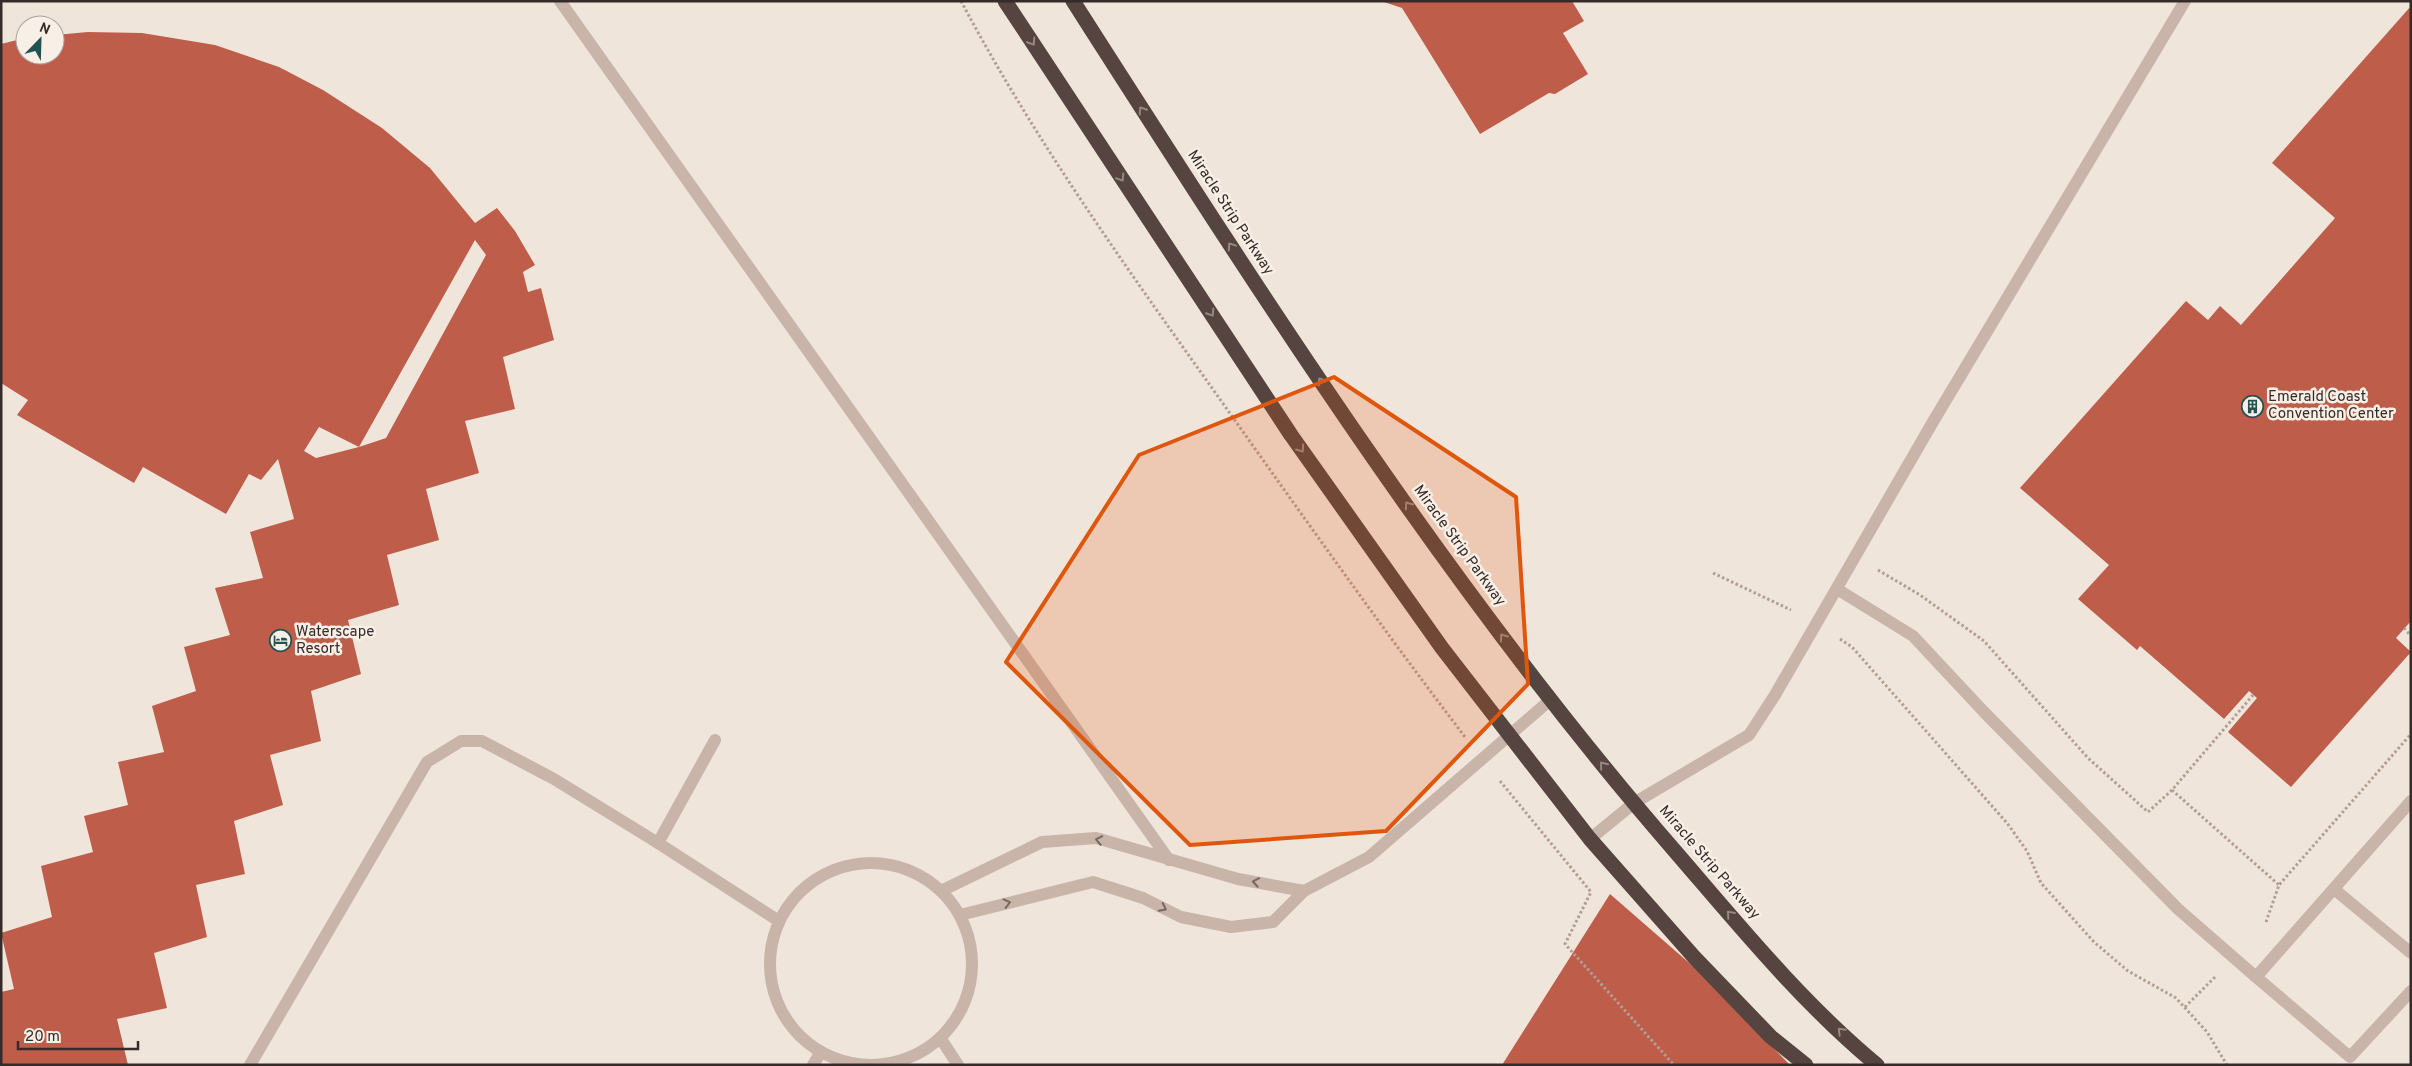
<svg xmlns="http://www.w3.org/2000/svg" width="2412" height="1066" font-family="Overpass,sans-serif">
<rect width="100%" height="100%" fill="#f0e5db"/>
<g fill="#bf5d4b" fill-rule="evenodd">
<polygon points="1381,1 1572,1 1584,21 1563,33 1588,74 1555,94 1549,93 1480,134 1402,8"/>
<polygon points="2411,6 2411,621 2396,638 2411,652 2291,787 2228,732 2257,698 2249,691 2224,719 2140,646 2137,650 2078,599 2109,565 2020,488 2186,301 2208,320 2220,306 2241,325 2335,218 2272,163"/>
<path d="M88 32 142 33 215 45 279 67 323 90 382 128 430 168 475 223 497 208 515 231 535 265 523 272 528 292 541 288 554 340 503 357 515 409 465 421 479 473 426 489 439 540 387 555 399 605 348 620 361 674 311 691 321 741 270 755 283 805 234 821 245 874 196 885 207 937 154 953 167 1008 117 1019 128 1065H1V992L14 989 1 933 52 917 41 866 93 852 84 816 128 805 118 762 164 752 152 706 196 691 184 647 230 635 215 588 263 578 250 532 294 519 278 459 261 480 249 474 226 514 143 467 134 483 17 415 28 400 1 383V44L25 38V55H55V35ZM475 240 486 255 386 438 359 447ZM319 427 359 447 316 458 304 451Z"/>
<polygon points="1610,894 1695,968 1790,1065 1502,1065"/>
</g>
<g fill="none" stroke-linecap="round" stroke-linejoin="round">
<g stroke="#b39e92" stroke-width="3" stroke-dasharray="2.5 2.5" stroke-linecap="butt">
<path d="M961 1C1033 137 1123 263 1212 388 1295 505 1378 623 1465 737"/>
<polyline points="1878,570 1920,595 1984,641 2088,758 2148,812 2172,790 2253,695"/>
<polyline points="1713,573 1791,610"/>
<polyline points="2404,628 2411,636"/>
<polyline points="1840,639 1852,647 2007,823 2027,851 2041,883 2094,942 2128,971 2176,998 2207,1032 2227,1065"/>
<polyline points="1500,781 1591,892 1565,944 1674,1065"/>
<polyline points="2172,790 2279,885"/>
<polyline points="2266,922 2279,885 2411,734"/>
<polyline points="2185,1007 2215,977"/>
</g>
<g stroke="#c8b4a8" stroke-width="12">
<polyline points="1837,589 1913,636 1984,712 2178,909 2256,977"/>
<polyline points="2411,801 2256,977 2350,1057 2411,991"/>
<polyline points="2334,889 2411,953"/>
<polyline points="941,1039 958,1065"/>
<polyline points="250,1065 427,762 461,741 482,741 554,779 658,843"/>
</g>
<g stroke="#c8b4a8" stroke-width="12">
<polyline points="560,1 1169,860"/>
<polyline points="715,740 658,843 779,921"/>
<polyline points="1590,839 1634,803 1749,735 1775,695 1934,420 2185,1"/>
<circle cx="871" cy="964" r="101"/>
<polyline points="941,891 1042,842 1096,838 1238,879 1304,891"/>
<polyline points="960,915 1093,882 1143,898 1181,917 1231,927 1273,922 1304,891 1369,857 1549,701"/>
<polyline points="813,1065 821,1052"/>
</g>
<g stroke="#55443f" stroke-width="15">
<polyline points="1005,1 1291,435 1442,648 1590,839 1694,957 1771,1037 1806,1065"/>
<path d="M1073 1C1260 293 1447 588 1674 850 1738 924 1801 1002 1877 1065"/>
</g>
</g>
<defs><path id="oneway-chevron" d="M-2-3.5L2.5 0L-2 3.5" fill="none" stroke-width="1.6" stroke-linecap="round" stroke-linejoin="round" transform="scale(1.25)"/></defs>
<g stroke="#968882">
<use href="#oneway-chevron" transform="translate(1032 42) rotate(57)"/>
<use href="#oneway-chevron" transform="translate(1142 110) rotate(-123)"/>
<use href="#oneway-chevron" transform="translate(1121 178) rotate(57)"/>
<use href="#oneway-chevron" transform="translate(1231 246) rotate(-124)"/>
<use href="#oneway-chevron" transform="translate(1211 313) rotate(57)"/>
<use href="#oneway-chevron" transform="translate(1321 381) rotate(-124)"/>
<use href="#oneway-chevron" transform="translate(1301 449) rotate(55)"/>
<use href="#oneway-chevron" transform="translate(1408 505) rotate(-125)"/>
<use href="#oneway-chevron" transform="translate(1503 637) rotate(-126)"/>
<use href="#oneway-chevron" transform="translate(1603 765) rotate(-129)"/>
<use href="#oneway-chevron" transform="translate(1730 914) rotate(-131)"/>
<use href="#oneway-chevron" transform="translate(1841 1031) rotate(-135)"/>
</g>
<g stroke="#776962">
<use href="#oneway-chevron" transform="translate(1099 840) rotate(-169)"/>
<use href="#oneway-chevron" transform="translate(1256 882) rotate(-170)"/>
<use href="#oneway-chevron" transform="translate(1007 903) rotate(-14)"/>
<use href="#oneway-chevron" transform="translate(1163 908) rotate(27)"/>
</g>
<path fill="#df570d" fill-opacity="0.2" stroke="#df570d" stroke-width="4" stroke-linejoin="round" d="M1334 377 1516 497 1528 684 1386 831 1190 845 1006 662 1139 455Z"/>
<defs>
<symbol id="building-ring" viewBox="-11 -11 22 22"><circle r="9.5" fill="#f8efe7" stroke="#205453" stroke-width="1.5"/><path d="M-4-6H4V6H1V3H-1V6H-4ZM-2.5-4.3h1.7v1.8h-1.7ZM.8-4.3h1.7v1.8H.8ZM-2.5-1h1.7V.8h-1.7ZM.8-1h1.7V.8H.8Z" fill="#205453"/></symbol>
<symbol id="hotel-ring" viewBox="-11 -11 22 22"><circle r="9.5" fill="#f8efe7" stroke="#205453" stroke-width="1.5"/><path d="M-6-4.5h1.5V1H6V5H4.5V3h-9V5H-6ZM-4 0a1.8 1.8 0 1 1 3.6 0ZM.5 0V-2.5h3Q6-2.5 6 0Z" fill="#205453"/></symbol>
</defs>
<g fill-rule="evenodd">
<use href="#building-ring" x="2240" y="394" width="25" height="25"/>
<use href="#hotel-ring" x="268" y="628" width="25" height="25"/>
</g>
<g text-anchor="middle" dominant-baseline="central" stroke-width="5" stroke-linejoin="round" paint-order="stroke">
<g font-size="15" fill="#352b28" stroke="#f8efe7">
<text transform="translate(1230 213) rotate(57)">Miracle Strip Parkway</text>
<text transform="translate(1459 546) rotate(54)">Miracle Strip Parkway</text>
<text transform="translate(1709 863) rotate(49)">Miracle Strip Parkway</text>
</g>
<g font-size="15" fill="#352b28" stroke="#f8efe7" text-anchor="start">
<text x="2268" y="397">Emerald Coast<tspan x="2268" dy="17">Convention Center</tspan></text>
<text x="296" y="632">Waterscape<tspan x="296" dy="17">Resort</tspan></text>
</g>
</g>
<rect width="2412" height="1066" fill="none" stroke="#352b28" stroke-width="5"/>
<g transform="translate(40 40) rotate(23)"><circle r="24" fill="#f8efe7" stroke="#aaa19b"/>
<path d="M0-4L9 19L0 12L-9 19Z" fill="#205453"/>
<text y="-8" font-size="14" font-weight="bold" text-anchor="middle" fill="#352b28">N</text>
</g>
<path d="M18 1041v8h120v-8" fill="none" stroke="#352b28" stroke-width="2.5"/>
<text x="25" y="1041" font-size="15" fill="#352b28" stroke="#f8efe7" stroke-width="4" paint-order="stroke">20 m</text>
</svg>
